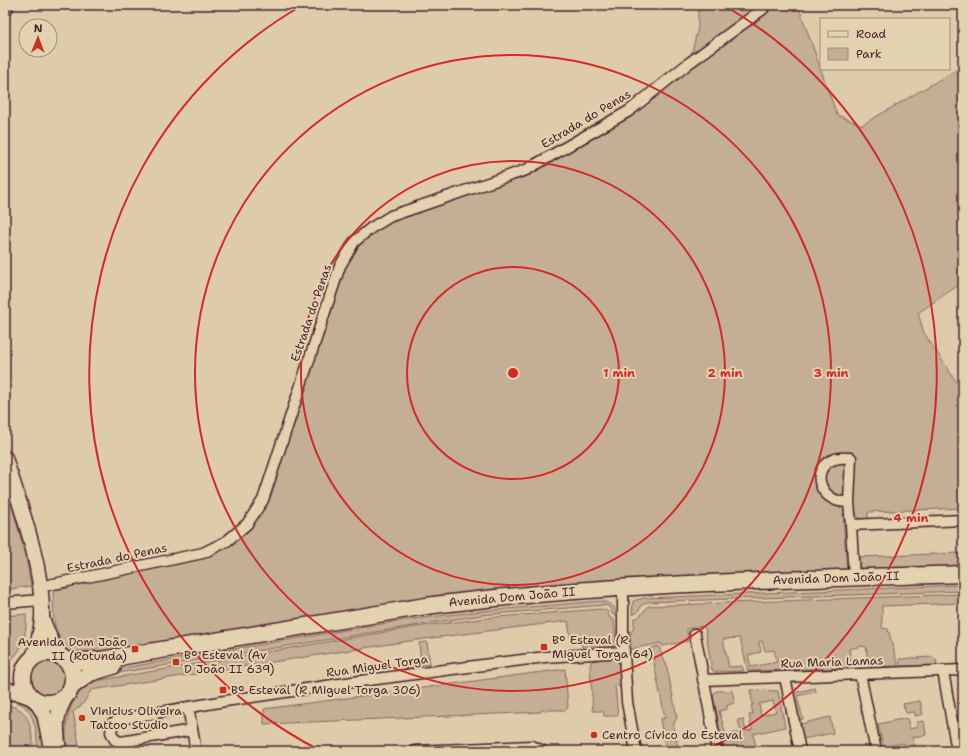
<svg xmlns="http://www.w3.org/2000/svg" width="968" height="756" font-family="'Shantell Sans',sans-serif">
<rect width="100%" height="100%" fill="#ddcbaa"/>
<filter id="ink" filterUnits="userSpaceOnUse"><feTurbulence type="fractalNoise" baseFrequency=".025" numOctaves="2"/><feDisplacementMap in="SourceGraphic" scale="8" xChannelSelector="R" yChannelSelector="G"/><feConvolveMatrix kernelMatrix="1 2 1 2 8 2 1 2 1" color-interpolation-filters="sRGB"/></filter>
<g filter="url(#ink)">
<g fill="#c4ae94" stroke="#876660" fill-rule="evenodd">
<path d="M698 5H765L764 9 770 5H798L837 115 862 125 963 66V282L918 313 924 333 963 392V508L868 512V519H860L855 513H843L847 574 254 627 92 652 89 656C50 646 54 624 53 590L69 588 71 574 203 553 227 541 263 500 340 266 371 228 526 170 629 111 689 63 698 28Z"/>
<polygon points="5,479 26,558 31,586 5,590"/>
<polygon points="963,553 963,570 866,573 859,566 857,557"/>
<polygon points="963,585 963,591 647,602 642,605 637,613 632,615 633,601 644,598"/>
<path d="M963 594V603L882 606V628L888 629 898 666 869 667 866 647 862 646 849 649 852 668 748 671 740 638 723 639 729 667 742 666 744 671 715 672 712 670 705 628 702 626 687 629 688 641 662 646 661 643 631 649 630 635 634 627V619L639 617 648 606ZM762 641 765 651 774 650 777 662 751 667 748 655 761 652 759 642Z"/>
<polygon points="600,601 606,602 614,607 616,616 612,614 609,607 605,605 482,615 93,677 105,671 405,620 481,611"/>
<path d="M602 609 607 611 610 618 614 620 616 640 613 645 582 647 581 642 571 641 568 621 416 640 91 690 83 704 73 712 80 750 67 749C63 723 69 694 95 681L415 627 496 617Z"/>
<path d="M26 614C27 635 23 652 5 665V616Z"/>
<polygon points="427,642 430,664 421,665 419,643"/>
<polygon points="659,646 663,660 666,663 677,717 673,726 679,751 666,751 660,719 665,718 651,648"/>
<polygon points="613,657 619,662 621,687 615,685 618,716 604,716 603,711 593,711 590,665 592,661"/>
<polygon points="932,657 936,659 937,665 900,666 899,659"/>
<circle cx="48" cy="678" r="20"/>
<polygon points="565,669 568,707 565,710 541,710 541,712 264,724 264,709"/>
<polygon points="815,688 816,692 797,696 803,719 799,720 793,693"/>
<path d="M750 690 778 691 785 727 753 734 757 751H724L713 694 716 691H732L735 703 727 705V709L719 711 726 735 741 732 738 720 743 719 746 731 752 730 749 715 753 714 751 705H753ZM773 701 776 712 761 715 759 704Z"/>
<path d="M10 697C40 707 39 723 43 751H38C36 730 35 699 5 701V698Z"/>
<polygon points="920,701 923,714 915,716 915,712 906,713 903,704"/>
<path d="M7 705C32 708 31 732 34 751H5V706Z"/>
<polygon points="830,717 833,733 803,739 800,724"/>
<polygon points="907,718 910,729 917,727 917,722 924,721 926,735 912,737 915,747 911,748 912,751 905,751 904,743 888,746 889,751 884,751 878,724"/>
</g>
<g fill="none" stroke-linecap="round" stroke-linejoin="round">
<defs>
<g id="street">
<path d="M849 502C819 504 808 467 835 459 840 457 846 458 851 458L849 502 851 525"/>
<polyline points="854,578 851,525 963,520"/>
<polyline points="39,587 203,553 227,541 247,524 263,500 340,266 354,242 371,228 391,216 526,170 629,111 689,63 763,9 765,5"/>
<polyline points="623,596 623,639 627,702 636,751"/>
<polyline points="5,603 41,600"/>
<polyline points="695,634 717,751"/>
<polyline points="943,671 957,751"/>
<polyline points="860,674 876,751"/>
<polyline points="785,677 800,751"/>
<polyline points="703,680 963,670"/>
<polyline points="188,707 196,751"/>
<polyline points="192,730 121,742 115,740 111,732 113,723 120,719 225,701 353,682 545,657 624,652"/>
<polyline points="415,751 532,746 543,751"/>
</g>
<g id="secondary">
<polyline points="5,9 6,5"/>
<path d="M5 458C20 505 44 569 42 618 41 632 38 644 33 657"/>
<polyline points="43,621 52,643 61,656"/>
<polyline points="36,701 44,714 50,743"/>
<path d="M59 751C56 727 54 716 67 695"/>
</g>
<g id="primary">
<circle cx="48" cy="678" r="25"/>
<path d="M66 660 79 661 101 660 426 606C604 583 784 580 963 574"/>
<polyline points="72,686 90,673 113,666"/>
<polyline points="5,691 19,692 30,696"/>
</g>
</defs>
<use href="#street" stroke="#4a1f2b" stroke-width="13"/>
<use href="#secondary" stroke="#4a1f2b" stroke-width="17"/>
<use href="#primary" stroke="#4a1f2b" stroke-width="19"/>
<use href="#street" stroke="#e3d2af" stroke-width="10"/>
<use href="#secondary" stroke="#e3d2af" stroke-width="14"/>
<use href="#primary" stroke="#e3d2af" stroke-width="16"/>
</g>
</g>
<g fill="none" stroke="#d62828" stroke-width="2">
<circle cx="513" cy="373" r="106"/>
<circle cx="513" cy="373" r="212"/>
<circle cx="513" cy="373" r="318"/>
<path d="M321 751A424 424 0 0 1 301 6M725 6A424 424 0 0 1 705 751"/>
</g>
<g fill="#c8321e" stroke="#e3d2af" stroke-width="1.5">
<rect x="540" y="643" width="8" height="8" rx="2"/>
<rect x="131" y="645" width="8" height="8" rx="2"/>
<rect x="172" y="658" width="8" height="8" rx="2"/>
<rect x="219" y="686" width="8" height="8" rx="2"/>
<circle cx="82" cy="718" r="4"/>
<circle cx="594" cy="735" r="4"/>
</g>
<g text-anchor="middle" dominant-baseline="central" stroke-width="4" stroke-linejoin="round" paint-order="stroke">
<g font-size="12" fill="#4a1f2b" stroke="#e3d2af">
<text transform="translate(586 119) rotate(-31)">Estrada do Penas</text>
<text transform="translate(311 313) rotate(-71)">Estrada do Penas</text>
<text transform="translate(117 558) rotate(-12)">Estrada do Penas</text>
<text transform="translate(836 578) rotate(-2)">Avenida Dom João II</text>
<text transform="translate(512 597) rotate(-5)">Avenida Dom João II</text>
<text transform="translate(832 662) rotate(-2)">Rua Maria Lamas</text>
<text transform="translate(377 666) rotate(-8)">Rua Miguel Torga</text>
</g>
<g font-size="12" fill="#4a1f2b" stroke="#e3d2af" text-anchor="start">
<text x="552" y="640">Bº Esteval (R<tspan x="552" dy="14">Miguel Torga 64)</tspan></text>
<text x="127" y="642" text-anchor="end">Avenida Dom João<tspan x="127" dy="14">II (Rotunda)</tspan></text>
<text x="184" y="655">Bº Esteval (Av<tspan x="184" dy="14">D João II 639)</tspan></text>
<text x="231" y="690">Bº Esteval (R Miguel Torga 306)</text>
<text x="90" y="711">Vinicius Oliveira<tspan x="90" dy="14">Tattoo Studio</tspan></text>
<text x="602" y="735">Centro Cívico do Esteval</text>
</g>
</g>
<circle cx="513" cy="373" r="6" fill="#d62828" stroke="#e3d2af" stroke-width="2"/>
<g font-size="12" text-anchor="middle" font-weight="bold" fill="#d62828" stroke="#e3d2af" stroke-width="4" stroke-linejoin="round" paint-order="stroke">
<text x="619" y="377">1 min</text>
<text x="725" y="377">2 min</text>
<text x="831" y="377">3 min</text>
<text x="911" y="522">4 min</text>
</g>
<rect width="968" height="756" fill="none" stroke="#e3d2af" stroke-width="20"/>
<rect x="10" y="10" width="948" height="736" fill="none" stroke="#4a1f2b" stroke-width="1.5" filter="url(#ink)"/>
<rect x="820" y="18" width="130" height="52" fill="#e3d2af" stroke="#a68a7a"/>
<rect x="828" y="31" width="20" height="6" fill="#e3d2af" stroke="#a68a7a"/>
<text x="856" y="38" font-size="12" fill="#4a1f2b">Road</text>
<rect x="828" y="48" width="20" height="12" fill="#c4ae94" stroke="#a68a7a"/>
<text x="856" y="58" font-size="12" fill="#4a1f2b">Park</text>
<g transform="translate(38 38) rotate(1)"><circle r="19" fill="#e3d2af" stroke="#a68a7a"/>
<path d="M0-3L7 15L0 10L-7 15Z" fill="#c8321e"/>
<text y="-6" font-size="11" font-weight="bold" text-anchor="middle" fill="#4a1f2b">N</text>
</g>
</svg>
